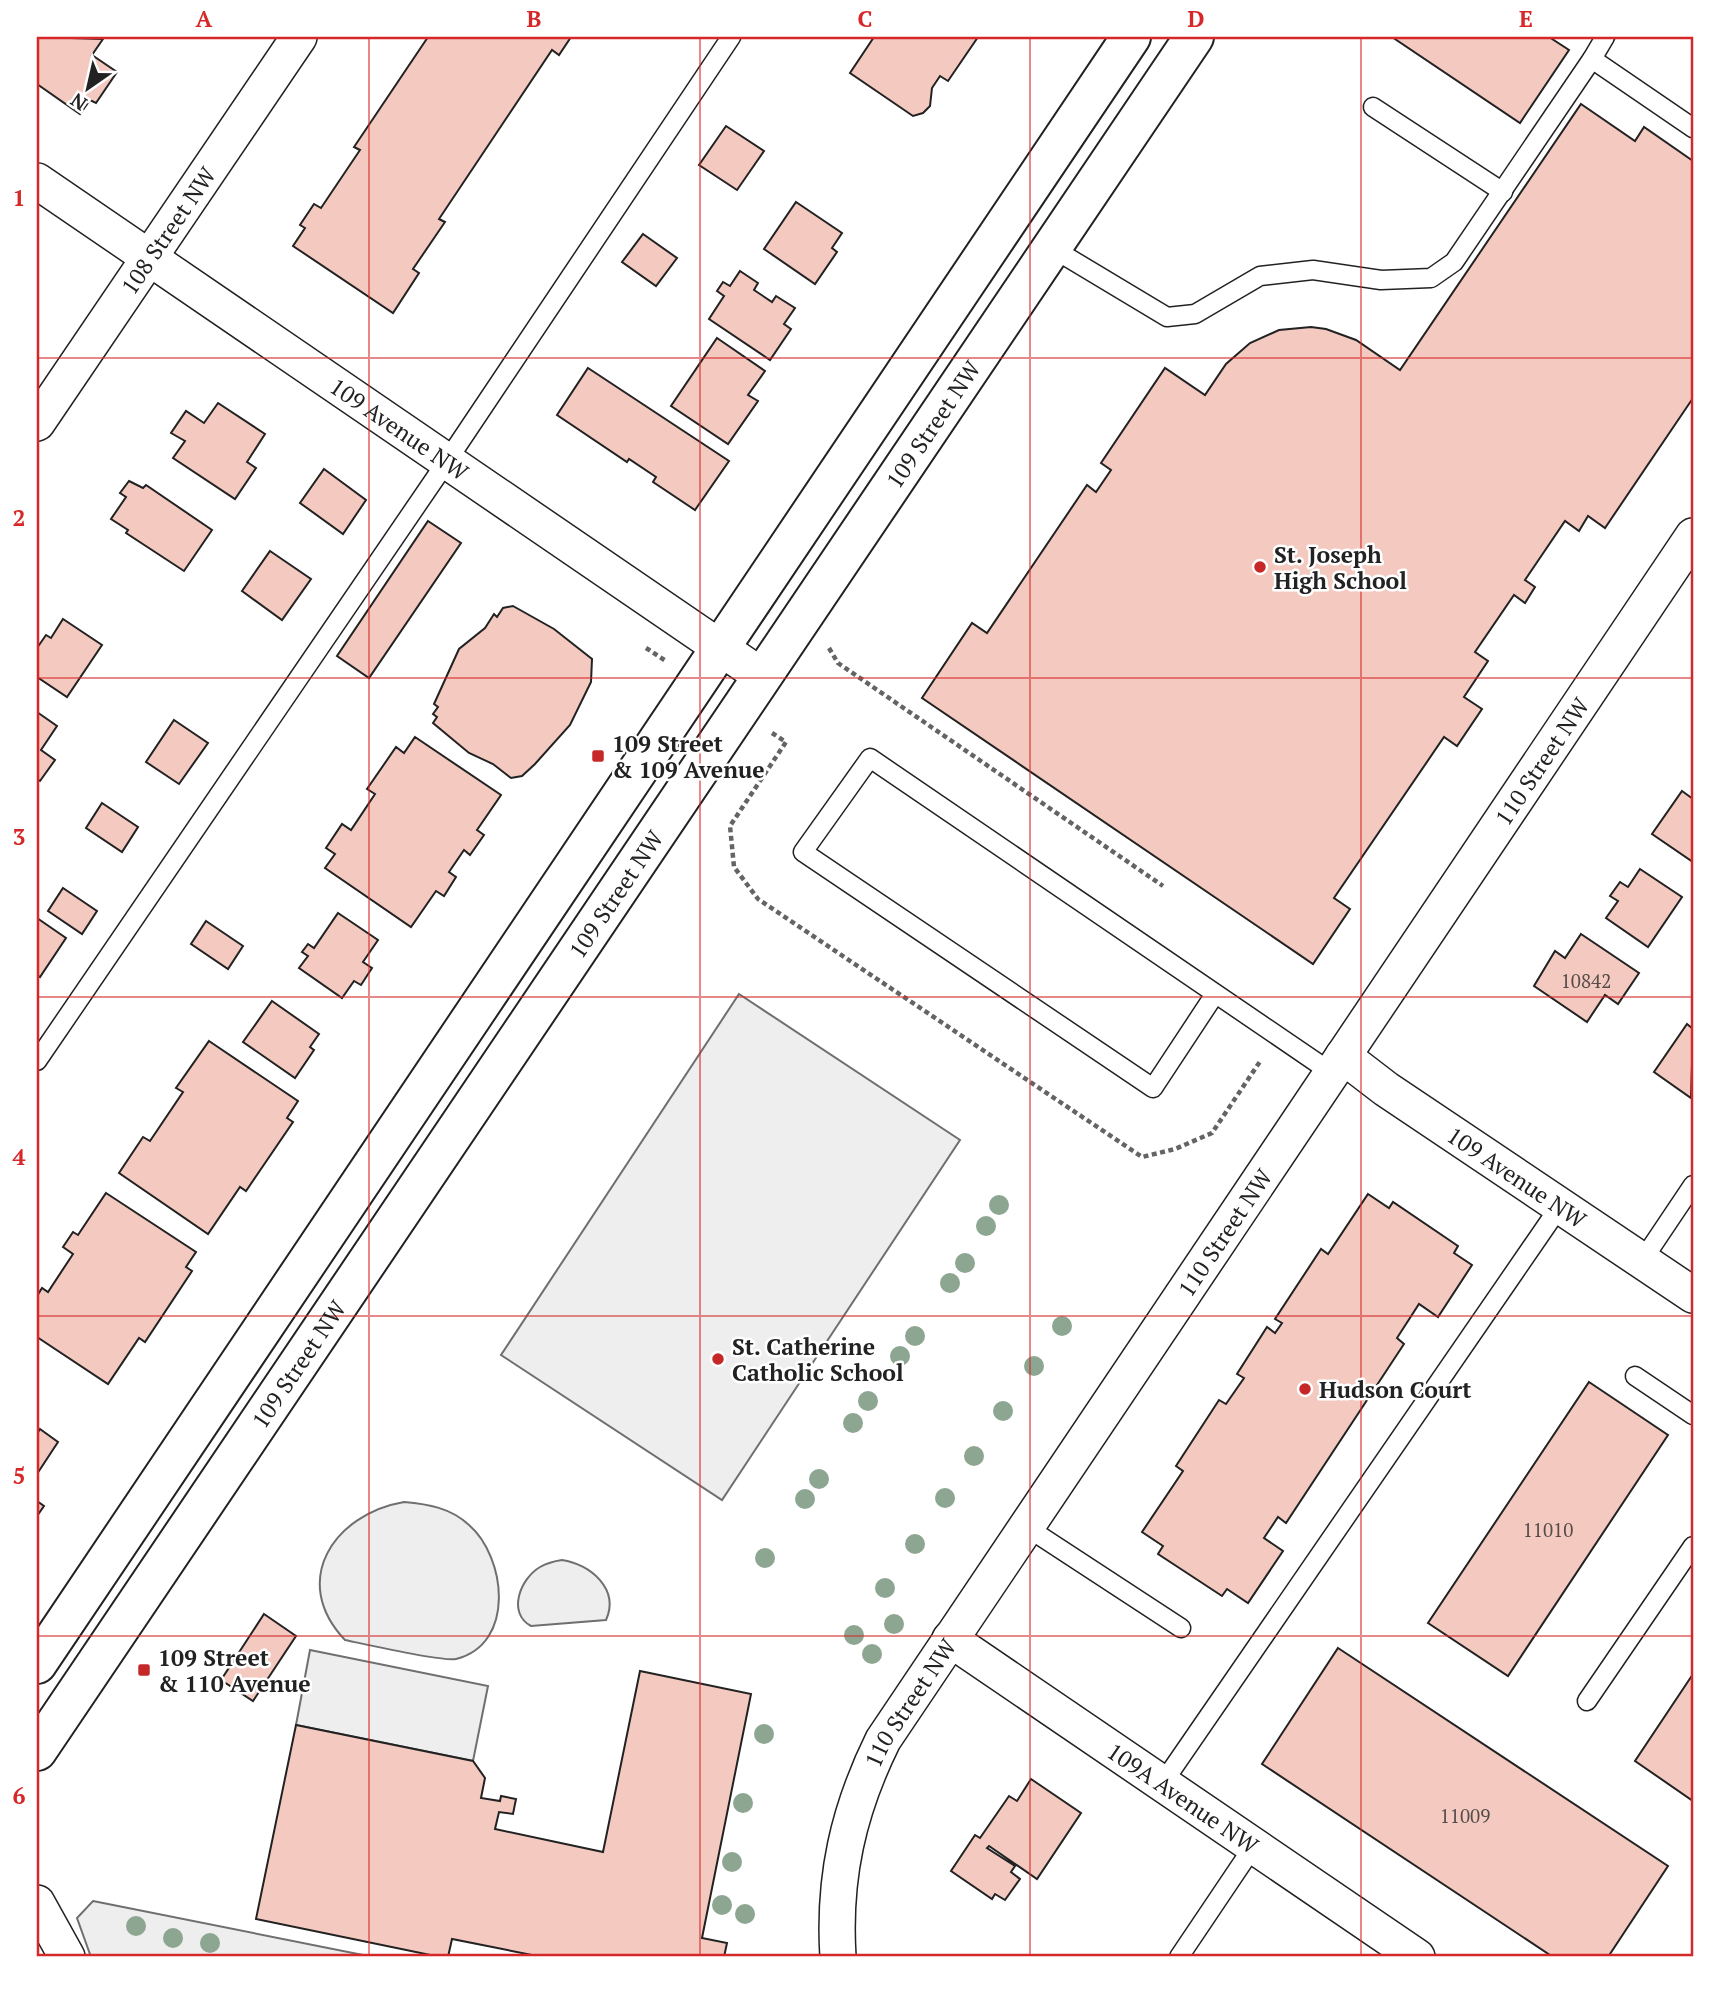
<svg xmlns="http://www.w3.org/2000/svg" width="1730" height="1994" font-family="'PT Serif',serif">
<rect width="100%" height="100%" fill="#fff"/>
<g fill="#eee" stroke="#6f6f6f" stroke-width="2">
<polygon points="739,994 960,1140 722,1500 501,1355"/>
<path d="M404 1502C428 1504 451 1508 469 1525 506 1557 516 1644 456 1659 443 1662 364 1644 345 1640 289 1581 334 1514 404 1502Z"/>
<path d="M562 1560C590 1564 620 1589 606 1620L531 1626C507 1613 520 1579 540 1567 547 1563 555 1561 562 1560Z"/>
<polygon points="310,1650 488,1686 473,1761 296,1725"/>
<polygon points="93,1901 373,1957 91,1957 77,1918"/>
</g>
<g fill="#f3c9c0" stroke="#222" stroke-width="2">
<polygon points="37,37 103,39 92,55 117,72 96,103 90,100 80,114 37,84"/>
<polygon points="428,37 571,37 559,55 552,50 439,219 445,222 413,269 419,273 393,313 293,246 305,228 300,225 314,204 321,208 360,150 354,147"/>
<polygon points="874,37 978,37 948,81 940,76 932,88 930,106 923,113 913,116 850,73"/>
<polygon points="1392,37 1549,37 1569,50 1520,123"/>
<polygon points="1581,104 1635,141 1644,127 1693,161 1693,398 1605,528 1588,516 1579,531 1565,521 1525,580 1535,587 1525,603 1514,595 1475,652 1488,661 1464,697 1482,709 1457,746 1444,737 1334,898 1350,909 1313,964 922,698 972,623 987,633 1087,485 1096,492 1111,470 1101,463 1165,368 1205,395 1226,364 1250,343 1279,330 1311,327 1326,329 1356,340 1400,370"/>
<polygon points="726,126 764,151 737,190 699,165"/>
<polygon points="796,202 842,233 832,248 837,252 815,284 764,249"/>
<polygon points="643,234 677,258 656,286 622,262"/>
<polygon points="740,271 758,283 754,290 772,302 776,296 795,308 784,324 791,329 770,360 709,319 724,296 717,291 723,282 730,286"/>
<polygon points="717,338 765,371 748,395 758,401 728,444 671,406"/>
<polygon points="588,368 729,461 695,510 653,482 656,477 629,459 627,462 557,415"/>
<polygon points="218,403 265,434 247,462 256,468 235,499 173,458 185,441 171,433 186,411 204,423"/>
<polygon points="324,469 366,500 343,534 300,503"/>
<polygon points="129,481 143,488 146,485 212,530 184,571 126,533 128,530 111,519 126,497 120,493"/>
<polygon points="428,521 461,543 369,678 337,656"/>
<polygon points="270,551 311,579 282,620 242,591"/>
<polygon points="513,606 554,629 592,659 591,682 570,725 535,764 522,776 511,778 493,764 469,753 433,723 437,717 433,714 438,707 434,704 459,649 485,628 494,614 497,617 503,608"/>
<polygon points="63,619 102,645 67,697 37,677 37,648 46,635 51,638"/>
<polygon points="37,712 57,726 41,750 55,760 40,781 37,779"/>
<polygon points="174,720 208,743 179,784 146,762"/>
<polygon points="415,737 501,795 477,830 484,835 470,855 464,850 449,872 456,877 444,896 436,891 411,927 325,868 335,854 326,848 342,824 351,830 375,794 367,789 396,747 404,753"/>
<polygon points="1682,791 1693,799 1693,862 1652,834"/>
<polygon points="102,803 138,827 122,852 86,828"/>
<polygon points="1640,869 1682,897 1648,947 1606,918 1618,901 1610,896 1620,882 1628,887"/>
<polygon points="63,888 97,911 82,934 48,911"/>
<polygon points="338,913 378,940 363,962 372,968 361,985 354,981 342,998 299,968 308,956 302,952 308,944 314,948"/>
<polygon points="37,918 66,938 40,977 37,975"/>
<polygon points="206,921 243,946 228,969 191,944"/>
<polygon points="1581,934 1639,973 1618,1004 1605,995 1587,1022 1534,986 1555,951 1565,958"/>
<polygon points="272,1001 319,1034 310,1047 314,1050 295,1078 243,1042"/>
<polygon points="1687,1024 1693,1029 1691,1098 1654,1072"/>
<polygon points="209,1041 298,1101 287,1118 293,1122 246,1191 240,1187 208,1234 119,1173 143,1137 150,1141 183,1092 176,1088"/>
<polygon points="106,1193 196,1252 186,1267 192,1271 145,1342 139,1338 108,1384 37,1337 37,1296 42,1288 48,1292 73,1254 63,1247 73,1232 78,1235"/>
<polygon points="1368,1194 1389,1208 1393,1202 1458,1246 1454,1253 1472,1265 1438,1317 1419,1304 1397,1338 1404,1344 1286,1523 1278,1517 1264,1538 1283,1551 1248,1603 1227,1589 1222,1596 1158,1554 1163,1546 1142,1532 1183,1471 1176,1466 1219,1400 1226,1404 1244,1378 1237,1374 1267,1327 1275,1333 1282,1323 1275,1319 1321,1249 1328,1254"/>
<polygon points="1589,1382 1668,1435 1508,1676 1428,1623"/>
<polygon points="40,1429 58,1442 37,1474 37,1434"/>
<polygon points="37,1501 44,1506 37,1516"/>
<polygon points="264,1614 296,1636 253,1701 221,1680"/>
<polygon points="1338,1648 1668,1866 1608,1957 1553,1957 1262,1764"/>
<polygon points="640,1671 751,1694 702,1938 727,1943 724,1957 542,1957 452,1939 448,1957 440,1957 256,1919 296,1725 473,1761 485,1778 481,1798 500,1801 501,1796 516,1799 513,1814 499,1812 495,1829 603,1852"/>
<polygon points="1693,1674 1693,1801 1635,1761"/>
<polygon points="1031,1779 1081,1813 1037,1879 989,1846 987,1848 1015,1866 1011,1872 1020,1879 1005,1900 995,1894 992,1899 951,1871 975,1835 980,1838 1009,1796 1017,1801"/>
</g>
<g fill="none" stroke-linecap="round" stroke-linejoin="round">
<defs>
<g id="lane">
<polyline points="1592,59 1605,37"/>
<polyline points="1373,107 1503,192"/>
<polyline points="1052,248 1167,317 1195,314 1260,276 1313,270 1381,280 1431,278 1454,262 1592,59 1693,128"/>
<polyline points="1215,994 1153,1088 803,852 870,758 1332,1073"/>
<polyline points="37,1061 447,461 731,37"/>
<polyline points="1642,1261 1693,1185"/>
<polyline points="1635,1376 1693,1415"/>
<polyline points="1025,1526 1181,1628"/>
<polyline points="1587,1701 1693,1546"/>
<polyline points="1162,1784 1560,1206"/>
<polyline points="1179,1957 1253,1847"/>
</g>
<g id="street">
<path id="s1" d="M37 181 763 677"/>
<path id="s2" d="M37 423 299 37"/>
<path id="s3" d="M1343 1056 1386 1089 1693 1295"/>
<path id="s4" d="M950 1639 1417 1957"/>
<polyline points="37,1903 67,1957"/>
<path id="s5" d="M838 1957C833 1878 848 1811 883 1740L1693 536"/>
</g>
<g id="secondary">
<polyline points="37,1664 1131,37"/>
<path id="s6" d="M37 1751 1194 37"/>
</g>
</defs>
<use href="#lane" stroke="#222" stroke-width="21"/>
<use href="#street" stroke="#222" stroke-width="38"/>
<use href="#secondary" stroke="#222" stroke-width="42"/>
<g stroke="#646464" stroke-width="4.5" stroke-dasharray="5 3.5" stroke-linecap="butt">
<polyline points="646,648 666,661"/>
<polyline points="829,648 838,663 1163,886"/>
<polyline points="772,733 786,742 730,826 734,867 758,899 1142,1157 1175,1149 1212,1133 1261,1060"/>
</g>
<use href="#lane" stroke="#fff" stroke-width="18"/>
<use href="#street" stroke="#fff" stroke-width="35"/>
<use href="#secondary" stroke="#fff" stroke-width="38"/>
</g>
<g fill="#8da692">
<circle cx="999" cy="1205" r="10"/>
<circle cx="986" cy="1226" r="10"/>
<circle cx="965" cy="1263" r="10"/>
<circle cx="950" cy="1283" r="10"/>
<circle cx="1062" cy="1326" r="10"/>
<circle cx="915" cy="1336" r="10"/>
<circle cx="900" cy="1356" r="10"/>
<circle cx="1034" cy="1366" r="10"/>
<circle cx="868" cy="1401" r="10"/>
<circle cx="1003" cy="1411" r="10"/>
<circle cx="853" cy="1423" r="10"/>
<circle cx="974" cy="1456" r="10"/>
<circle cx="819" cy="1479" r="10"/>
<circle cx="945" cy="1498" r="10"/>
<circle cx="805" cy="1499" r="10"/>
<circle cx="915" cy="1544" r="10"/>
<circle cx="765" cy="1558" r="10"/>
<circle cx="885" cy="1588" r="10"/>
<circle cx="894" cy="1624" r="10"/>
<circle cx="854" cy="1635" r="10"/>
<circle cx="872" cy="1654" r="10"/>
<circle cx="764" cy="1734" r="10"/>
<circle cx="743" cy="1803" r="10"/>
<circle cx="732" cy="1862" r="10"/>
<circle cx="722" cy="1905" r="10"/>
<circle cx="745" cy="1914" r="10"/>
<circle cx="136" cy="1926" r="10"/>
<circle cx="173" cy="1938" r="10"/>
<circle cx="210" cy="1943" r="10"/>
</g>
<path fill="none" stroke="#d62828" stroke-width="2" stroke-opacity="0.55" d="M369 37V1957M700 37V1957M1030 37V1957M1361 37V1957M37 358H1693M37 678H1693M37 997H1693M37 1316H1693M37 1636H1693"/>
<g fill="#c62828" stroke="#fff" stroke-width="2.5">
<circle cx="1260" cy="567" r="7"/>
<rect x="591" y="749" width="14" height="14" rx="3.5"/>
<circle cx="718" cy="1359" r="7"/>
<circle cx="1305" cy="1389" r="7"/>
<rect x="137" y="1663" width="14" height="14" rx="3.5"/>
</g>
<g text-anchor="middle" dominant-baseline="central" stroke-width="5" stroke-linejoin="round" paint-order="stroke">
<g font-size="19" fill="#564c4a">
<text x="1586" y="980">10842</text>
<text x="1548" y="1529">11010</text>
<text x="1465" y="1815">11009</text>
</g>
<g font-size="23" fill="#222" stroke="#fff">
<text stroke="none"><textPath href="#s2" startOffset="233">108 Street NW</textPath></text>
<text stroke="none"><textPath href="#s6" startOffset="1601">109 Street NW</textPath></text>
<text stroke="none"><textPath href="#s1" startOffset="439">109 Avenue NW</textPath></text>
<text stroke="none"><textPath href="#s5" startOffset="1404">110 Street NW</textPath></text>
<text stroke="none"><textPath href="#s6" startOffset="1034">109 Street NW</textPath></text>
<text stroke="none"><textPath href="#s3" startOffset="212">109 Avenue NW</textPath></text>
<text stroke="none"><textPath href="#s5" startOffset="836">110 Street NW</textPath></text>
<text stroke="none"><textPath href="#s6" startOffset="467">109 Street NW</textPath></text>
<text stroke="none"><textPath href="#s5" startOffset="270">110 Street NW</textPath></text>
<text stroke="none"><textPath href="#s4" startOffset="282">109A Avenue NW</textPath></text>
</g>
<g font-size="23" font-weight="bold" fill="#222" stroke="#fff" text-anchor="start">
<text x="1274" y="554">St. Joseph<tspan x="1274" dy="26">High School</tspan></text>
<text x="612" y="743">109 Street<tspan x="612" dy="26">&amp; 109 Avenue</tspan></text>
<text x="732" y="1346">St. Catherine<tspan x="732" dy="26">Catholic School</tspan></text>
<text x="1319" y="1389">Hudson Court</text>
<text x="158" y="1657">109 Street<tspan x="158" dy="26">&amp; 110 Avenue</tspan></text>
</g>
</g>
<rect width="1730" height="1994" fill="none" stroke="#ffffff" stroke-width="77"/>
<g transform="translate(88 88) rotate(214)" stroke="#ffffff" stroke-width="5" paint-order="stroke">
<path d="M0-5L12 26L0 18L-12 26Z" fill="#222222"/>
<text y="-10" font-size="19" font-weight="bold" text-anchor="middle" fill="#222222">N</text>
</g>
<rect x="38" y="38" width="1654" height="1917" fill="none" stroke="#d62828" stroke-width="2.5"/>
<g font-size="23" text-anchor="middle" font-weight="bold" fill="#d62828">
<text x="204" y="27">A</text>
<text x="534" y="27">B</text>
<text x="865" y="27">C</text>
<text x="1196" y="27">D</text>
<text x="1526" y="27">E</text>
<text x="19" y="206">1</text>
<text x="19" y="526">2</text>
<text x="19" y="845">3</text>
<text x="19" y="1165">4</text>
<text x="19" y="1484">5</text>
<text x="19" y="1804">6</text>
</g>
</svg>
